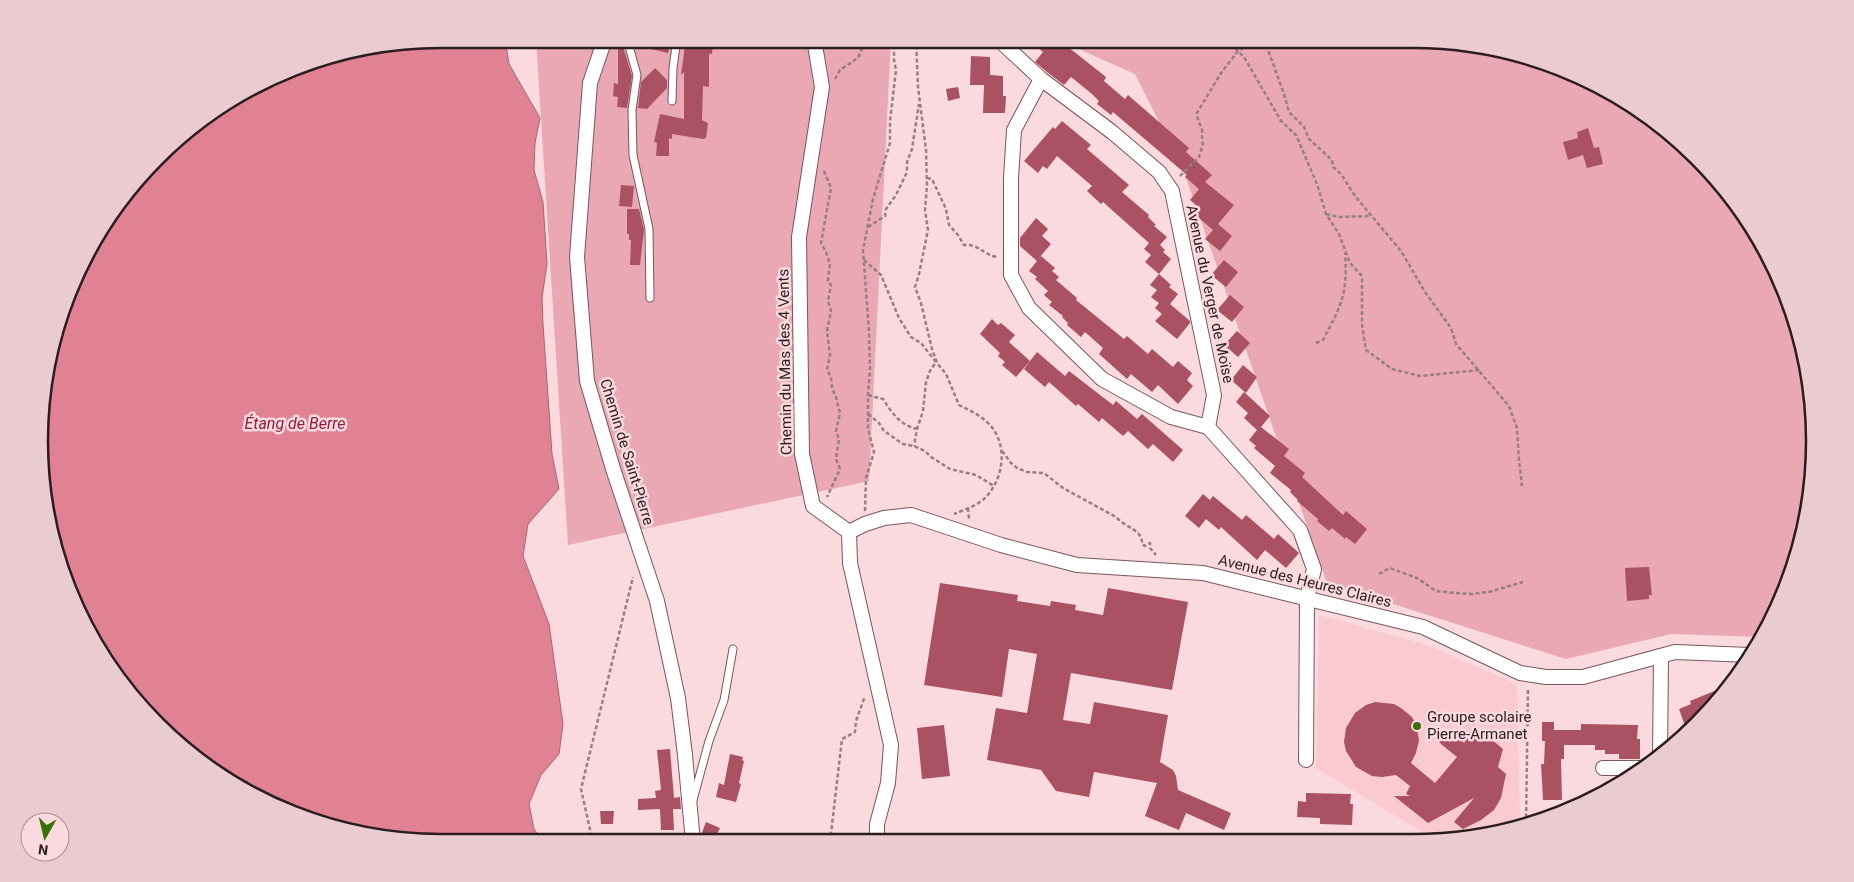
<svg xmlns="http://www.w3.org/2000/svg" width="1854" height="882" font-family="Roboto,sans-serif">
<rect width="100%" height="100%" fill="#fadadf"/>
<polygon fill="#facad1" points="1319,615 1424,644 1517,684 1520,825 1482,835 1426,834 1316,768"/>
<g fill="#e9a8b3">
<polygon points="536,39 891,39 869,481 568,545"/>
<polygon points="1056,39 1413,39 1491,46 1567,69 1636,106 1697,156 1747,217 1773,264 1785,287 1807,362 1815,441 1808,519 1785,595 1760,637 1671,634 1566,659 1327,583 1183,169 1135,74"/>
</g>
<polygon fill="#e18294" stroke="#aa6471" points="441,39 505,39 509,64 540,118 535,143 534,170 543,202 547,264 542,298 543,324 552,454 559,489 528,524 523,556 549,624 563,724 559,754 541,775 529,804 534,829 543,843 441,843 362,835 287,813 176,744 93,642 46,519 39,441 46,363 93,240 176,138 240,93 311,60"/>
<g fill="#ab5164">
<polygon points="652,39 672,39 668,53 651,49"/>
<polygon points="700,39 713,39 712,54 709,54 709,87 703,86 702,120 708,123 706,138 703,139 672,134 672,139 669,138 669,156 656,156 657,143 654,142 660,114 684,119 684,72 681,75 685,45 699,47"/>
<polygon points="1028,39 1058,39 1106,77 1104,81 1125,99 1128,95 1189,148 1186,152 1212,175 1205,182 1234,205 1218,224 1232,236 1220,251 1205,239 1213,230 1192,212 1197,206 1190,200 1199,189 1185,177 1187,175 1113,112 1111,115 1097,104 1099,101 1092,94 1071,77 1064,85 1047,72 1035,62 1043,52"/>
<polygon points="618,40 621,40 632,76 627,108 617,107 618,97 613,96 614,83 618,84"/>
<polygon points="971,56 990,57 990,75 1003,76 1003,96 1006,96 1005,113 983,113 984,85 970,85"/>
<polygon points="655,68 667,80 667,88 647,109 638,108 641,82"/>
<polygon points="958,87 960,98 948,101 946,89"/>
<polygon points="1062,121 1091,145 1087,149 1129,185 1122,192 1149,215 1148,217 1156,225 1154,226 1167,237 1160,245 1165,250 1163,252 1171,259 1159,274 1145,262 1151,255 1144,249 1149,243 1103,202 1101,204 1087,191 1092,186 1057,156 1047,169 1043,166 1038,173 1024,161 1053,127 1055,129"/>
<polygon points="1588,128 1594,148 1599,147 1603,164 1587,168 1583,155 1568,160 1563,142 1578,138 1577,132"/>
<polygon points="621,185 634,186 632,207 619,206"/>
<polygon points="627,209 639,209 644,230 640,265 630,265 631,240 629,240 629,234 627,234"/>
<polygon points="1036,218 1048,229 1042,236 1051,244 1038,259 1041,256 1055,268 1052,271 1059,277 1056,280 1077,298 1076,300 1124,339 1127,336 1148,354 1152,349 1173,367 1178,361 1192,373 1187,380 1193,386 1178,404 1158,385 1152,392 1131,374 1127,379 1099,354 1103,348 1085,332 1081,337 1067,325 1068,323 1062,317 1063,316 1049,305 1052,302 1044,295 1048,291 1035,279 1037,277 1029,271 1037,261 1020,246 1020,238"/>
<polygon points="1224,260 1238,272 1226,287 1211,275"/>
<polygon points="1159,274 1171,285 1169,287 1178,294 1170,304 1190,321 1190,323 1177,339 1155,321 1162,314 1155,308 1159,303 1151,297 1157,290 1150,285"/>
<polygon points="1230,295 1244,307 1232,322 1217,310"/>
<polygon points="992,319 998,325 1001,323 1015,335 1009,342 1030,361 1016,377 1002,365 1005,362 998,356 1000,353 980,334"/>
<polygon points="1237,331 1250,343 1238,357 1224,345"/>
<polygon points="1037,352 1065,376 1069,371 1113,405 1116,401 1137,419 1142,414 1183,450 1173,462 1153,444 1148,449 1128,431 1123,436 1102,418 1099,422 1078,404 1076,406 1049,382 1045,387 1024,369"/>
<polygon points="1243,365 1257,377 1246,393 1231,380"/>
<polygon points="1244,392 1270,416 1261,427 1289,449 1284,456 1305,473 1302,477 1343,515 1346,511 1367,529 1355,544 1346,537 1345,539 1332,528 1329,531 1317,521 1318,519 1297,501 1298,500 1290,492 1291,490 1270,473 1275,466 1254,448 1256,446 1249,440 1257,430 1244,418 1248,413 1236,402"/>
<polygon points="1203,494 1210,500 1213,496 1242,520 1246,515 1274,539 1278,534 1299,553 1286,568 1265,550 1257,560 1221,527 1219,530 1206,519 1199,528 1185,516"/>
<polygon points="1649,567 1652,595 1649,595 1649,599 1627,601 1625,568"/>
<polygon points="940,583 1018,595 1017,601 1050,606 1051,601 1076,605 1075,610 1103,615 1108,588 1188,602 1172,690 1071,673 1063,720 1090,724 1094,702 1168,715 1160,762 1173,770 1176,776 1178,790 1231,813 1224,830 1186,813 1179,830 1145,816 1157,783 1094,772 1089,797 1056,791 1041,770 987,760 996,708 1027,713 1037,654 1009,649 1002,697 924,685"/>
<polygon points="1734,683 1696,722 1685,726 1679,709 1691,704 1690,701"/>
<polygon points="1375,702 1394,704 1401,708 1412,717 1416,725 1419,740 1416,753 1411,763 1435,783 1457,757 1441,744 1437,738 1443,729 1452,729 1464,743 1474,725 1503,749 1498,767 1506,774 1501,798 1494,810 1481,820 1463,829 1454,822 1474,798 1428,823 1394,796 1410,796 1406,794 1410,786 1396,775 1382,777 1372,776 1356,767 1346,751 1344,742 1346,728 1355,713 1366,705"/>
<polygon points="1542,722 1554,722 1554,730 1581,730 1581,724 1638,725 1637,739 1640,739 1640,759 1619,759 1619,754 1605,754 1605,750 1595,750 1595,745 1564,745 1564,759 1561,759 1562,800 1543,800 1541,764 1544,764 1545,741 1542,741"/>
<polygon points="944,725 950,776 922,779 917,728"/>
<polygon points="670,749 674,798 680,797 681,809 673,809 674,830 661,830 660,809 638,810 638,799 656,798 655,791 661,790 657,750"/>
<polygon points="730,754 743,757 742,760 744,761 739,783 741,784 736,802 716,797 719,783 724,785"/>
<polygon points="1306,793 1351,794 1350,804 1353,804 1352,825 1320,824 1320,818 1297,817 1298,801 1306,802"/>
<polygon points="600,811 614,811 613,824 601,824"/>
<polygon points="706,822 720,828 714,840 701,835"/>
</g>
<g fill="none" stroke-linecap="round" stroke-linejoin="round">
<defs>
<g id="lane">
<polyline points="627,39 637,75 632,110 633,155 649,229 650,298"/>
<polyline points="672,101 673,68 677,39"/>
<polyline points="693,800 709,741 724,700 733,649"/>
</g>
<g id="street">
<polyline points="605,39 590,83 577,257 587,381 614,472 657,601 678,698 685,755 693,842"/>
<polyline points="814,39 822,87 799,237 802,454 813,506 849,532"/>
<polyline points="998,39 1041,79 1112,132 1159,172 1172,191 1214,395 1208,427 1300,530 1314,569 1307,598 1306,760"/>
<polyline points="1041,79 1014,130 1011,178 1011,275 1029,308 1102,379 1171,417 1208,427"/>
<polyline points="849,532 865,524 884,518 911,515 1001,545 1077,565 1203,573 1423,627 1520,673 1546,677 1583,677 1675,652 1750,655"/>
<polyline points="849,532 850,563 891,745 888,783 877,824 877,842"/>
<polyline points="1660,758 1661,656"/>
<polyline points="1603,768 1644,768"/>
</g>
</defs>
<use href="#lane" stroke="#78565c" stroke-width="9"/>
<use href="#street" stroke="#78565c" stroke-width="16"/>
<g stroke="#967f82" stroke-width="2.5" stroke-dasharray="4 2.5" stroke-linecap="butt">
<path d="M916 39 918 87 926 150 927 186 925 210 928 230 919 274 915 287 921 303 932 349 937 363 946 374 959 405C969 410 980 415 988 423 1009 443 1004 479 985 498 978 505 964 510 954 514"/>
<polyline points="1226,39 1244,57 1281,121 1296,135 1317,184 1326,214 1339,234 1350,263 1362,276 1362,325 1366,350 1392,369 1420,376 1480,370"/>
<polyline points="1264,39 1284,94 1289,112 1304,127 1309,139 1332,160 1333,167 1341,174 1355,196 1401,251 1425,292 1451,328 1456,344 1509,406 1517,428 1519,460 1522,486"/>
<polyline points="835,79 840,70 858,58 866,39"/>
<polyline points="824,171 831,188 821,243 826,252 830,264 828,281 831,285 828,301 831,311 827,331 830,355 827,370 831,377 832,388 836,397 840,413 836,431 839,439 836,459 840,469 827,497"/>
<path d="M1180 176 1199 157 1203 144C1201 138 1203 135 1202 130 1200 123 1197 120 1197 113L1221 73 1238 51 1258 39"/>
<path d="M927 178 932 179 946 209 949 225 958 235 964 245C979 244 984 255 997 257"/>
<polyline points="1326,214 1339,217 1371,216"/>
<polyline points="868,227 885,216 886,209 896,195 907,172 907,162 912,149 919,104"/>
<polyline points="864,260 881,275 899,318 911,337 921,343 936,362 930,371 926,382 923,411 917,429 914,446"/>
<path d="M1316 343 1323 340C1341 306 1348 294 1345 253"/>
<path d="M868 395 883 399C892 413 900 425 917 429"/>
<polyline points="868,414 879,423 884,431 903,444 914,446 925,451 931,457 950,469 976,475 994,486"/>
<path d="M1002 451 1011 463 1017 468 1027 472 1044 473 1063 488 1116 517C1126 528 1143 530 1142 544L1145 546 1150 543V548L1156 555"/>
<polyline points="968,508 969,519"/>
<polyline points="865,511 866,478 874,452 868,429 868,393 870,371 869,331 863,250 873,199 890,143 890,121 896,70 894,60 894,39"/>
<polyline points="1379,574 1390,568 1417,578 1436,591 1455,593 1472,594 1489,592 1523,582"/>
<polyline points="1526,824 1528,688"/>
<polyline points="830,842 842,739 855,732 856,721 865,696"/>
<polyline points="593,843 581,789 633,577"/>
</g>
<use href="#lane" stroke="#fff" stroke-width="7"/>
<use href="#street" stroke="#fff" stroke-width="14"/>
</g>
<circle fill="#367103" stroke="#fadadf" stroke-width="2" cx="1417" cy="726" r="5"/>
<g text-anchor="middle" dominant-baseline="central" stroke-width="5" stroke-linejoin="round" paint-order="stroke">
<g font-size="15" fill="#2b1d1f" stroke="#fadadf">
<text transform="translate(1210 294) rotate(78)">Avenue du Verger de Moïse</text>
<text transform="translate(785 362) rotate(-91)">Chemin du Mas des 4 Vents</text>
<text transform="translate(627 452) rotate(73)">Chemin de Saint-Pierre</text>
<text transform="translate(1305 581) rotate(14)">Avenue des Heures Claires</text>
</g>
<g font-size="15" fill="#2b1d1f" stroke="#fadadf" text-anchor="start">
<text x="1427" y="717">Groupe scolaire<tspan x="1427" dy="17">Pierre-Armanet</tspan></text>
</g>
<g font-size="16" font-style="italic" fill="#8e1d40" stroke="#fadadf">
<text x="295" y="423">Étang de Berre</text>
</g>
</g>
<path d="M0 0H1854V882H0ZM441 48H1413A393 393 0 0 1 1806 441V441A393 393 0 0 1 1413 834H441A393 393 0 0 1 48 441V441A393 393 0 0 1 441 48Z" fill="#e9cbd0" fill-rule="evenodd"/>
<path fill="none" stroke="#2b1d1f" stroke-width="2.5" d="M441 48H1413A393 393 0 0 1 1806 441V441A393 393 0 0 1 1413 834H441A393 393 0 0 1 48 441V441A393 393 0 0 1 441 48Z"/>
<g transform="translate(45 837) rotate(188)"><circle r="24" fill="#fadadf" stroke="#a78e92"/>
<path d="M0-4L9 19L0 12L-9 19Z" fill="#367103"/>
<text y="-8" font-size="14" font-weight="bold" text-anchor="middle" fill="#2b1d1f">N</text>
</g>
</svg>
